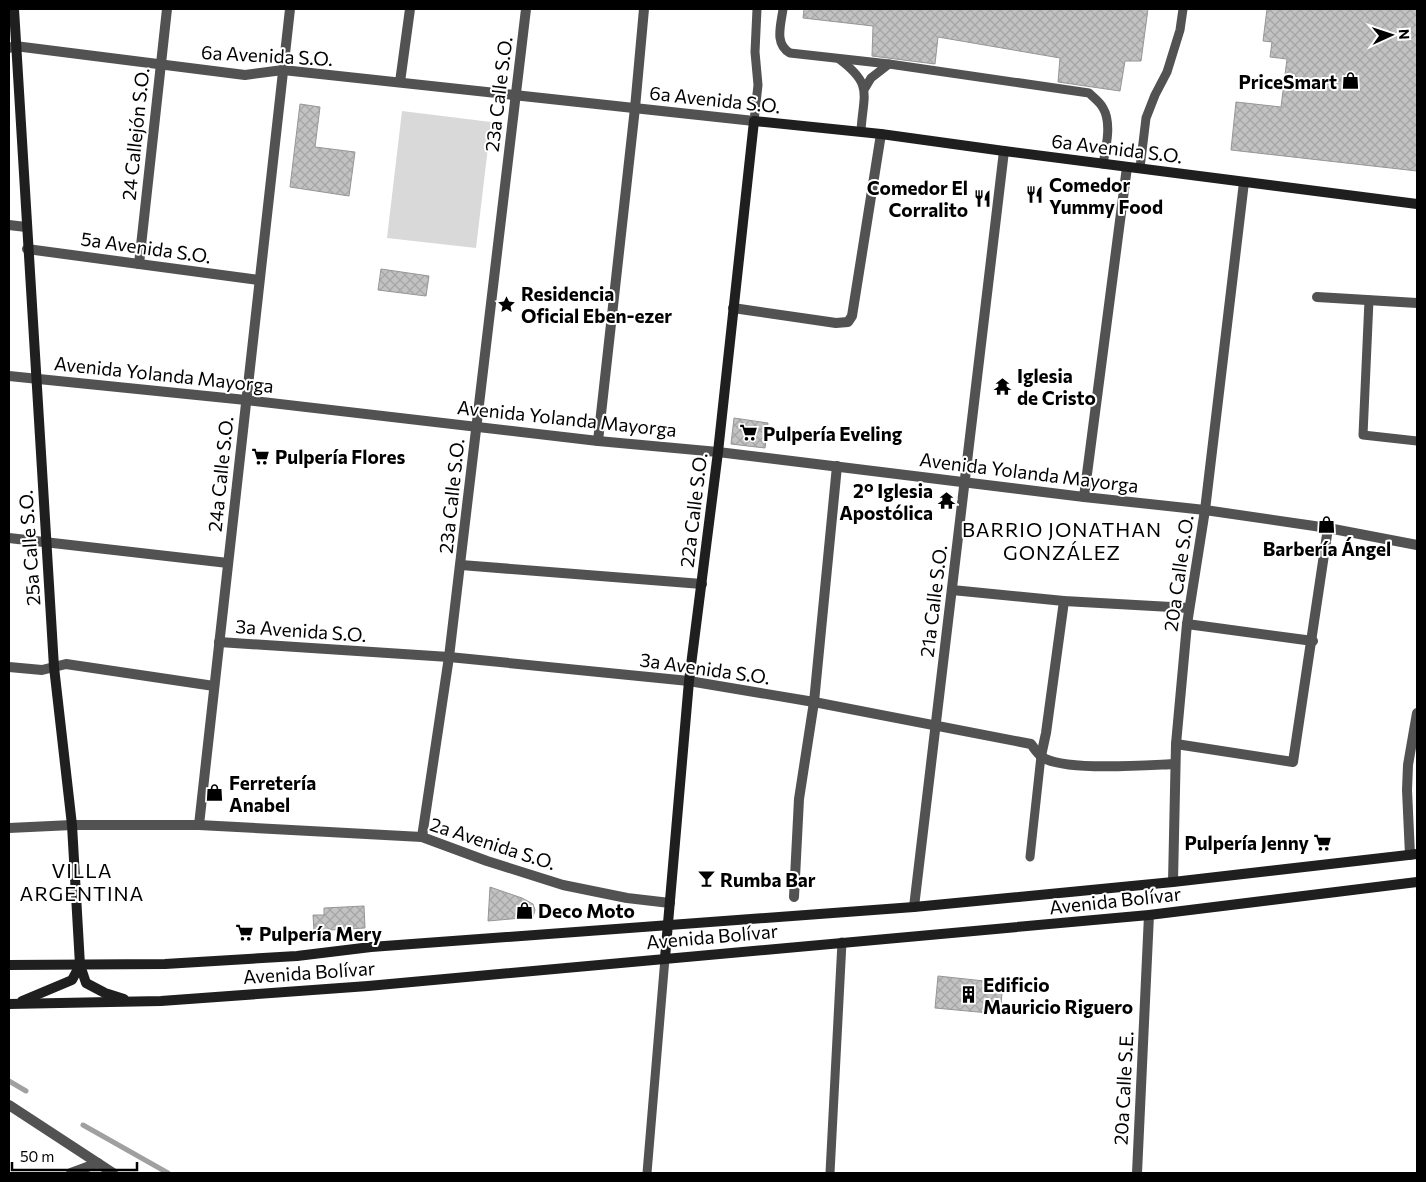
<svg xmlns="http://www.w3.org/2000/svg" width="1426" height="1182" font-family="Commissioner,sans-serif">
<defs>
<pattern id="building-cross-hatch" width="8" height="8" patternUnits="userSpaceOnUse" patternTransform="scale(1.25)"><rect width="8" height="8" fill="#c2c2c2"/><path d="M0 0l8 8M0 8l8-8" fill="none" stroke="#a5a5a5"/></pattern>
</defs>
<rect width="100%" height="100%" fill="#fff"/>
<polygon fill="#d9d9d9" points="402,111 491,122 476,248 387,238"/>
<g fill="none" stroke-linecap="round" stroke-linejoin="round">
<g stroke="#a0a0a0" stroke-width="5">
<polyline points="9,1081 26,1091"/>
<polyline points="83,1125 168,1173"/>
</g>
</g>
<g fill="url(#building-cross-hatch)" stroke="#969696">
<polygon points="804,9 1148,9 1141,61 1125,61 1120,91 1058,82 1060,58 938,37 935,64 872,56 873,26 803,18"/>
<polygon points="1267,9 1417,9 1417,171 1231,150 1236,102 1281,107 1287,59 1270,57 1272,42 1263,41"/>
<polygon points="300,104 320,107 315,147 355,152 349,196 290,187"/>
<polygon points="381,269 429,276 426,296 378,290"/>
<polygon points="734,418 768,423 765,448 731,444"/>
<polygon points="490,887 522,898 533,904 535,910 533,917 488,921"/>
<polygon points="364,906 365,928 314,931 313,915 324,915 324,908"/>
<polygon points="938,976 1003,983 1000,1014 935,1008"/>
</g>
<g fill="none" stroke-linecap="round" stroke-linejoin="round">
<g stroke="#525252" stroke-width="9">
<path d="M783 9C781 25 774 44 790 53L889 64 1089 93C1094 98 1100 102 1103 108 1112 123 1106 147 1103 164"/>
<path d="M839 59C874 85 863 94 861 131"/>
<polyline points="865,88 871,78 889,64"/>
<polyline points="754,121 758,85 755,52 757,9"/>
<polyline points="1140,168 1146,118 1155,95 1167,72 1180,30 1183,9"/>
<polyline points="1369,300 1363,435 1417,441"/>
<polyline points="1030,857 1041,756"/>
<polyline points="647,1173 665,958"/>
<polyline points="830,1173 842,942"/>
</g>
<g stroke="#525252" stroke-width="10">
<polyline points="9,48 15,46 245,75 283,70 754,121"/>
<polyline points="400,82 410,9"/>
<polyline points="9,225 26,227"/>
<polyline points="27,249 259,280"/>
<polyline points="139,264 167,9"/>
<polyline points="1317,297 1417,303"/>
<polyline points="733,308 836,323 848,322 852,316 881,134"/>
<polyline points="9,376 246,400 598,441 718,452 1084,497 1205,510 1328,528 1417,545"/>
<polyline points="598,441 635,108 644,9"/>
<polyline points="1084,497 1127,167"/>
<polyline points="9,538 228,563"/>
<polyline points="461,565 702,584"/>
<polyline points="952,590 1064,601 1189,608"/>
<polyline points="1187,624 1313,641"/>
<path d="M219 642 449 657 689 681 814 702 1031 744C1034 748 1037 753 1041 756 1060 772 1148 765 1175 764"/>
<polyline points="9,667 42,670 66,664 214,686"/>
<polyline points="1176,744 1293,762 1328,528"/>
<polyline points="1041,756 1046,733 1064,601"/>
<polyline points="199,825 290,9"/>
<polyline points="9,828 72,825 199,825 422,837 487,861 563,885 627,898 670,903"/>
<polyline points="422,837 449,657 526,9"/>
<polyline points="1410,855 1407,790 1408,765 1417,713"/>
<polyline points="1173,882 1176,744 1187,624 1205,510 1244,182"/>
<polyline points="794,897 799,799 814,702 837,466"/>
<polyline points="914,907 1004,151"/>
<polyline points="9,1105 113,1173"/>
<polyline points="71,1173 98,1163"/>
<polyline points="1137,1173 1149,915"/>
</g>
<g stroke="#1f1f1f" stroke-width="10">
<polyline points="14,9 54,667 72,825 80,965 86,983 105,993 124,999"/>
<polyline points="665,958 689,681 718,452 754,121 881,134 1004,151 1417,204"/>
<polyline points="9,965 165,964 297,956 371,947 914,907 1173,882 1417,854"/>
<polyline points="22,1001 72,980 80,965"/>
<polyline points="9,1004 161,1001 368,986 1149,915 1417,882"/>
</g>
</g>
<defs>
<symbol id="shop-bare" viewBox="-9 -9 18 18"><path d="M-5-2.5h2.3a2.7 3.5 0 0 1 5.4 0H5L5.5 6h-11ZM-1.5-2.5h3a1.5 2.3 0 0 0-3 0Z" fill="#000" stroke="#fff" stroke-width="2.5" paint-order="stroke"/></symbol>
<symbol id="restaurant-bare" viewBox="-9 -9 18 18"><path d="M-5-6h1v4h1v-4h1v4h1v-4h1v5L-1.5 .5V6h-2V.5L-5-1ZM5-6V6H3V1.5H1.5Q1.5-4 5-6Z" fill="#000" stroke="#fff" stroke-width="2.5" paint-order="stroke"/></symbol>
<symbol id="sight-bare" viewBox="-9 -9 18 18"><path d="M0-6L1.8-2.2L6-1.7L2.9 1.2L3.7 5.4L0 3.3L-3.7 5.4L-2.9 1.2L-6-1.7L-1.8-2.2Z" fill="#000" stroke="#fff" stroke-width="2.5" paint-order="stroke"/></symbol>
<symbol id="temple-bare" viewBox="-9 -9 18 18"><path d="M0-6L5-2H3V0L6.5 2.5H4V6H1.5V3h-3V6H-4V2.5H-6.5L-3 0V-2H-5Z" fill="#000" stroke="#fff" stroke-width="2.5" paint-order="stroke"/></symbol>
<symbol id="supermarket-bare" viewBox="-9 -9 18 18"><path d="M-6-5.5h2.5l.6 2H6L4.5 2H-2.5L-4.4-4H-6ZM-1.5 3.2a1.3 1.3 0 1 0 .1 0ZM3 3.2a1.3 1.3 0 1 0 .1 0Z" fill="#000" stroke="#fff" stroke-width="2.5" paint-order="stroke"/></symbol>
<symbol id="bar-bare" viewBox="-9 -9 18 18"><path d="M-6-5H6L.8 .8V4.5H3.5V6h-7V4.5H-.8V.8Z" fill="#000" stroke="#fff" stroke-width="2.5" paint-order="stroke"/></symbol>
<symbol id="building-bare" viewBox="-9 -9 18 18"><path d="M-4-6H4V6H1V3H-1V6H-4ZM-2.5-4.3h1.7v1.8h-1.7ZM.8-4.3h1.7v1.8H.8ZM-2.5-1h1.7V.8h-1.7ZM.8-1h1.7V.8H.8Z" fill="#000" stroke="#fff" stroke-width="2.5" paint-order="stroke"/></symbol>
</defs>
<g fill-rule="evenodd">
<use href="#shop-bare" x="1338" y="68" width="25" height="25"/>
<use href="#restaurant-bare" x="1022" y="182" width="25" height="25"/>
<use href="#restaurant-bare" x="970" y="186" width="25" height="25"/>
<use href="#sight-bare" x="494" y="292" width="25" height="25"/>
<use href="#temple-bare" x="990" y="374" width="25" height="25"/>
<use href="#supermarket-bare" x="736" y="420" width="25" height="25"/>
<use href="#supermarket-bare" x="248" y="444" width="25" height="25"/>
<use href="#temple-bare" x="934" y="488" width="25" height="25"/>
<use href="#shop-bare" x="1314" y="512" width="25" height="25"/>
<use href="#shop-bare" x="202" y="780" width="25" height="25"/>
<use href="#supermarket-bare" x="1310" y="830" width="25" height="25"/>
<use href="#bar-bare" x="694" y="866" width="25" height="25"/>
<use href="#shop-bare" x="512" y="898" width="25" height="25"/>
<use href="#supermarket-bare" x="232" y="920" width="25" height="25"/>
<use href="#building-bare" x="956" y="982" width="25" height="25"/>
</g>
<g text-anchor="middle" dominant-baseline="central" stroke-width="4" stroke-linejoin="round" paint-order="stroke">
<g font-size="19" fill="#000" stroke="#fff">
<text transform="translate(267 55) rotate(3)">6a Avenida S.O.</text>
<text transform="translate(498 94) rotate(-83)">23a Calle S.O.</text>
<text transform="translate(715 99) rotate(6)">6a Avenida S.O.</text>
<text transform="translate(135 134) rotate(-84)">24 Callejón S.O.</text>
<text transform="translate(1117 148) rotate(7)">6a Avenida S.O.</text>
<text transform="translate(146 247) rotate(8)">5a Avenida S.O.</text>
<text transform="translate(164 374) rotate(6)">Avenida Yolanda Mayorga</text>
<text transform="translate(567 418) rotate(6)">Avenida Yolanda Mayorga</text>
<text transform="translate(1029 472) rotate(7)">Avenida Yolanda Mayorga</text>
<text transform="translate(220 474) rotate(-84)">24a Calle S.O.</text>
<text transform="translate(451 496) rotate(-84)">23a Calle S.O.</text>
<text transform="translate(693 510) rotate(-83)">22a Calle S.O.</text>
<text transform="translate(29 548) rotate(-94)">25a Calle S.O.</text>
<text transform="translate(1178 573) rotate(-82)">20a Calle S.O.</text>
<text transform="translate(933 601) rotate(-83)">21a Calle S.O.</text>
<text transform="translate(301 630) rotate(4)">3a Avenida S.O.</text>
<text transform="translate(705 668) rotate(8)">3a Avenida S.O.</text>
<text transform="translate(493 843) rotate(18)">2a Avenida S.O.</text>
<text transform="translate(1115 900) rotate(-6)">Avenida Bolívar</text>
<text transform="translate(712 936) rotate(-5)">Avenida Bolívar</text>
<text transform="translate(309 972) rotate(-4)">Avenida Bolívar</text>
<text transform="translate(1123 1088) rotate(-87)">20a Calle S.E.</text>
</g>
<g font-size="19" font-weight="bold" fill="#000" stroke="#fff" text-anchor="start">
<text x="1337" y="81" text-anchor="end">PriceSmart</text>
<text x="1049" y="184">Comedor<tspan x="1049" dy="22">Yummy Food</tspan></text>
<text x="968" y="187" text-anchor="end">Comedor El<tspan x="968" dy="22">Corralito</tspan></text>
<text x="521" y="293">Residencia<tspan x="521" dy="22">Oficial Eben-ezer</tspan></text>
<text x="1017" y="375">Iglesia<tspan x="1017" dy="22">de Cristo</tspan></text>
<text x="763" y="433">Pulpería Eveling</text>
<text x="275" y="456">Pulpería Flores</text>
<text x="933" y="490" text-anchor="end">2° Iglesia<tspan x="933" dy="22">Apostólica</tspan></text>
<text x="1327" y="548" text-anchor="middle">Barbería Ángel</text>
<text x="229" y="782">Ferretería<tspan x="229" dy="22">Anabel</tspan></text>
<text x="1309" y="842" text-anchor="end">Pulpería Jenny</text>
<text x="720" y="879">Rumba Bar</text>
<text x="538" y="910">Deco Moto</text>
<text x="259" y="933">Pulpería Mery</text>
<text x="983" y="984">Edificio<tspan x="983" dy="22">Mauricio Riguero</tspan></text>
</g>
<g font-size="20" letter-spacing="1" fill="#000" stroke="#fff">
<text x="1062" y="529">BARRIO JONATHAN<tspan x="1062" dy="23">GONZÁLEZ</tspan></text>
<text x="82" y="870">VILLA<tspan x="82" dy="23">ARGENTINA</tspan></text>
</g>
</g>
<rect width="1426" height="1182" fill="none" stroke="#000000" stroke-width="20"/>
<g transform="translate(1391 35) rotate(87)" stroke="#ffffff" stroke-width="4" paint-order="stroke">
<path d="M0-4L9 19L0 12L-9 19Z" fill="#000000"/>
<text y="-8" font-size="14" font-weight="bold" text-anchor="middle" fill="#000000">N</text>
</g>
<path d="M12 1162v8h125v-8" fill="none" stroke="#000000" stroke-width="2.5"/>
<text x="20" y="1162" font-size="15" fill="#000000" stroke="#ffffff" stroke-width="4" paint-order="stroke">50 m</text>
</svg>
